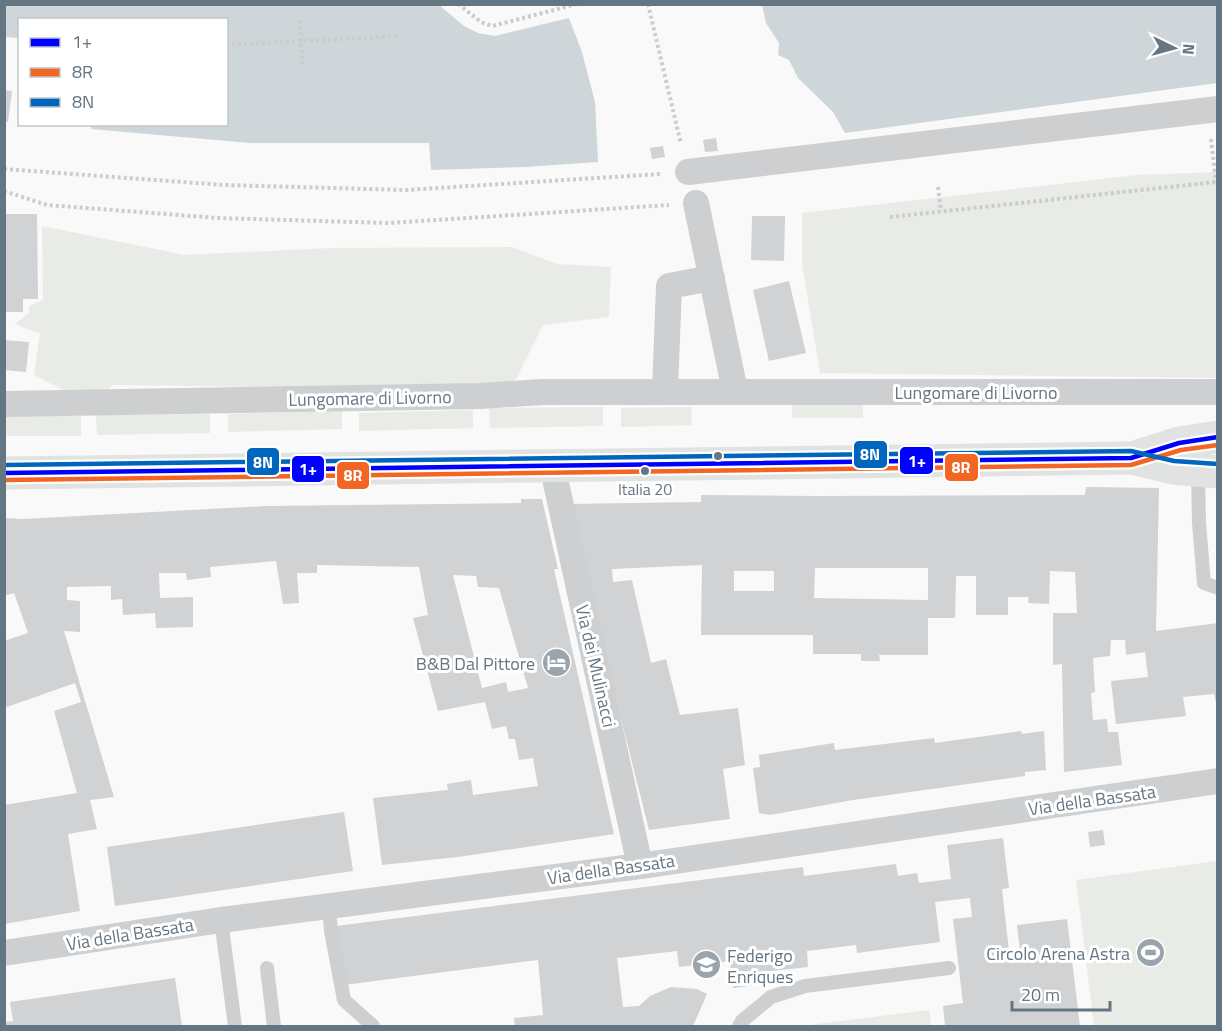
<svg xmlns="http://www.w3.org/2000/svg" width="1222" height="1031" font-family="'Titillium Web',sans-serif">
<rect width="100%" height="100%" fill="#f9f9f9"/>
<g fill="#e8ebe6">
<polygon points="1217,172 1217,378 820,373 802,263 802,213 1137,175"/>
<polygon points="42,226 185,255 332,248 512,247 557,264 611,267 609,317 543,325 513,385 347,388 112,385 105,393 63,390 34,375 40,334 15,324 29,313 29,306 43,300"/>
<polygon points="863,399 863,418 792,418 792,400"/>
<polygon points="603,407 603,426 490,428 489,408"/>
<polygon points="691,407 692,425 621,427 621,408"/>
<polygon points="473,410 473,428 359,431 359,413"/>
<polygon points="342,411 342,429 228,432 228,414"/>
<polygon points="210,414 210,433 97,435 96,415"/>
<rect x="5" y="416" width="76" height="20"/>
<polygon points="1217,861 1217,1026 1094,1026 1076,880"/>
<polygon points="929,1010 931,1026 801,1026"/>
</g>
<g fill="#ced6d9">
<polygon points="4,5 439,5 464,26 478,33 495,36 569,18 582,52 595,102 598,162 525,167 431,170 429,143 250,143 91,129 91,124 226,124 226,20 20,20 19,38 5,37"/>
<polygon points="762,5 1217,5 1217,83 845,133 833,112 798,78 789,60 778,55 779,43 766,23"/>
</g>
<g fill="#d0d2d3" fill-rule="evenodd">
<polygon points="4,90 12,91 8,122 4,121"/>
<polygon points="716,138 718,151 705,152 703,140"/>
<polygon points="663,146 665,157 652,159 650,148"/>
<polygon points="4,214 37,214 38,299 23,299 23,312 4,312"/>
<polygon points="752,216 785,216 784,261 751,260"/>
<polygon points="789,281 806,353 769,361 753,290"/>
<polygon points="4,340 29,342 26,372 4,370"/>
<path d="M1086 487 1159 488 1156 631 1218 623V710L1214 694 1183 697 1186 716 1116 724 1111 681 1148 677 1145 652 1126 655 1125 640H1111L1110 656 1093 658 1095 692 1091 693 1093 720 1107 719 1108 732H1118L1122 765 1064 772 1062 664 1053 665V613H1077L1075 572 1050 571 1049 604 1028 603 1029 597H1008V615H976V576H956L955 618H928V655H879L880 661H861V654H813V635H701L702 565 612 569 613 582 632 580 651 663 666 659 680 715 738 708 745 765 723 769 730 819 649 830 567 504 701 502V495L817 496 1085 495ZM815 568H928V600L814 598ZM734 571H774V591H734Z"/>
<path d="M521 499H542L558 569H554L614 834 458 857 382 865 373 798 448 790 447 784 471 780 473 795 538 786 533 758 519 760 515 739H509L506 726 492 729 485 702 438 711 413 618 428 615 419 567 317 565V573H297L299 603 283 604 276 561 210 567 211 577 187 580 186 573H159L160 598 193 597V627L156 628 155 613 123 615 122 599 111 600V586L67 587V600L80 601V632L64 631 114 797 90 800 97 829 68 834 80 911 4 924V805L77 793 54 711 81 702 75 683 4 708V641L28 633 14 593 4 596V518L23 519 266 506 521 503ZM453 575 476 576 478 587 499 588 528 688 508 692 506 682 482 688Z"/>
<polygon points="1021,731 1022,734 1044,731 1046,770 1025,772 1025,776 853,800 770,815 759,813 753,768 760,767 759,755 834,743 835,750 934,738 935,743"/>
<polygon points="344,812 353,871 115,906 107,847"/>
<polygon points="1103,830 1105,845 1090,847 1088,832"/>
<polygon points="1003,838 1009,888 1002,889 1010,960 1021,959 1017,925 1067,919 1080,1026 945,1026 943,1006 963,1003 953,919 972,917 970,898 935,902 940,942 857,953 856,945 807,951 808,967 763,972 765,984 733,988 730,961 679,967 677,951 617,958 623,1007 639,1006 650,996 671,987 697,989 707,994 693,1026 515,1026 514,1018 543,1015 538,960 344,985 336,926 803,867 804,876 896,864 898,876 917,873 919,883 951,879 947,845"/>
<polygon points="175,978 182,1026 6,1026 5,1022 13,1021 10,1002"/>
</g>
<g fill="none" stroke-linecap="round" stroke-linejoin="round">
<g stroke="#cbcccd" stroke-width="4" stroke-dasharray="3 3" stroke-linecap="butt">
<polyline points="458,4 481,22 492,26 577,4"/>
<polyline points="648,4 681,144"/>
<polyline points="300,20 302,64"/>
<polyline points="226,45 399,36"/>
<polyline points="1211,139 1216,182"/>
<polyline points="4,169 224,185 406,190 660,174"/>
<polyline points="938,187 941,211"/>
<polyline points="4,191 47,205 218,218 389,223 669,205"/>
<polyline points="890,217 1216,182"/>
</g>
<g stroke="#cecfd0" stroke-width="14">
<polyline points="1198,471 1199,523 1204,583 1218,588"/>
<polyline points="329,906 331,931 344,1000 373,1026"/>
<polyline points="221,920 235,1026"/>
<polyline points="267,968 274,1026"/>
<polyline points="739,1026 742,1021 771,997 805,986 949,968"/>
</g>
<g stroke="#cecfd0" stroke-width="26">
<polyline points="688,172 1218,109"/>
<polyline points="696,203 735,391"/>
<polyline points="665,390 669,286 712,278"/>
<polyline points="4,404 480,396 542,392 1218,392"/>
<polyline points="552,465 640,866"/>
<polyline points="4,953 221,920 640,866 1218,781"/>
</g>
<g stroke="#e1e2e2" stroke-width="33">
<polyline points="1132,458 1179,443 1218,437"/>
<polyline points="4,473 1131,458 1173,468 1218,472"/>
</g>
<defs>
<polyline id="bus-1" points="4,473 1131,458 1179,443 1218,437"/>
<polyline id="bus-2" points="4,480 1131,465 1181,450 1218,445"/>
<polyline id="bus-3" points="4,465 1131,451 1174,461 1218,464"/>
</defs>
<use href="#bus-1" stroke="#fff" stroke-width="9"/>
<use href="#bus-2" stroke="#fff" stroke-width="9"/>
<use href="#bus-3" stroke="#fff" stroke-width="9"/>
<use href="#bus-1" stroke="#00f" stroke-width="4.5"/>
<use href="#bus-2" stroke="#f26522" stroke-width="4.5"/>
<use href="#bus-3" stroke="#0065bd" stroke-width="4.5"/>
</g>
<defs>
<symbol id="hotel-disc" viewBox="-11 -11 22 22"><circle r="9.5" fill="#99a4ac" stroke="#fff"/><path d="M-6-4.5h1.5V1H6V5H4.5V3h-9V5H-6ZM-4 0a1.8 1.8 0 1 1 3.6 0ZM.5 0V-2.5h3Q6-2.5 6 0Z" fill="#fff"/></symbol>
<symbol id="stadium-disc" viewBox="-11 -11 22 22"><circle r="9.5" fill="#99a4ac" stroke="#fff"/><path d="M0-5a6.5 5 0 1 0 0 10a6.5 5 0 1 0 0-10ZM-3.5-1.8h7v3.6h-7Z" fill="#fff"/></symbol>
<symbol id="school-disc" viewBox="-11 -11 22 22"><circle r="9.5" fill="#99a4ac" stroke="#fff"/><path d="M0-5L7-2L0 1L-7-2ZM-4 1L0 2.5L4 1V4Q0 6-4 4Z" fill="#fff"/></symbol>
</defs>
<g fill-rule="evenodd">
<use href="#hotel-disc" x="540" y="646" width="33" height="33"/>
<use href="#stadium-disc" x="1134" y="936" width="33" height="33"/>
<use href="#school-disc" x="690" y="948" width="33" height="33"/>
</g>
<g fill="#657683" stroke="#fff" stroke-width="2">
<circle cx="718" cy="456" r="5"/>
<circle cx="645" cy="471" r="5"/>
</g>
<g text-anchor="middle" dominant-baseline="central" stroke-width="6" stroke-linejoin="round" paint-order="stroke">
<g font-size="16" fill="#657683" stroke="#fff">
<text x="645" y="489">Italia 20</text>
</g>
<g font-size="18" fill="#657683" stroke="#fff">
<text x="976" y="392">Lungomare di Livorno</text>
<text transform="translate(370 398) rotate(-1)">Lungomare di Livorno</text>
<text transform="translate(596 666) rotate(77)">Via dei Mulinacci</text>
<text transform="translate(1092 800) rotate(-8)">Via della Bassata</text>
<text transform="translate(611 869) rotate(-8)">Via della Bassata</text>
<text transform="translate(130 934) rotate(-9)">Via della Bassata</text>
</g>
<g font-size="18" fill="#657683" stroke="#fff" text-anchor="end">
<text x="535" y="663">B&amp;B Dal Pittore</text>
<text x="1130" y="953">Circolo Arena Astra</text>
<text x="727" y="955" text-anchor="start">Federigo<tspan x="727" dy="21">Enriques</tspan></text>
</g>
</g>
<g stroke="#fff" stroke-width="2">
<rect x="853" y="440" width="35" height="29" rx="6" fill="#0065bd"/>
<rect x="899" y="446" width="35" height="29" rx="6" fill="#00f"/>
<rect x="246" y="447" width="34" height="29" rx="6" fill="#0065bd"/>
<rect x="944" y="453" width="35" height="29" rx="6" fill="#f26522"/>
<rect x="291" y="455" width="34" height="28" rx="6" fill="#00f"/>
<rect x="336" y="461" width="34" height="29" rx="6" fill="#f26522"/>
</g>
<g font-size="16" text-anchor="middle" font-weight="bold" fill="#fff">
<text x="870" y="460">8N</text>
<text x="917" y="467">1+</text>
<text x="263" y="468">8N</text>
<text x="961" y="473">8R</text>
<text x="308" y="475">1+</text>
<text x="353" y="481">8R</text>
</g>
<rect width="1222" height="1031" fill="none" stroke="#657683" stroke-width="12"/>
<rect x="18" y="18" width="210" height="108" fill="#ffffff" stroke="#c1c8cd" stroke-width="1.5"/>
<rect x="30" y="38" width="30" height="9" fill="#0000ff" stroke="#c1c8cd" stroke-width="1.5"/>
<text x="72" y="48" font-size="18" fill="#657683">1+</text>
<rect x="30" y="68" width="30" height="9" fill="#f26522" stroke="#c1c8cd" stroke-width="1.5"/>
<text x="72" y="78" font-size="18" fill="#657683">8R</text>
<rect x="30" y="98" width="30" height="9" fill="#0065bd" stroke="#c1c8cd" stroke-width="1.5"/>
<text x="72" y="108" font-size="18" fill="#657683">8N</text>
<g transform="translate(1174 48) rotate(95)" stroke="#ffffff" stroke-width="4.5" paint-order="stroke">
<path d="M0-4.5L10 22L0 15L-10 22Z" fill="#657683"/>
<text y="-9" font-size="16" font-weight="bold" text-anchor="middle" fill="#657683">N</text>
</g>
<path d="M1012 1001v9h98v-9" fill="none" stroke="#657683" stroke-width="3"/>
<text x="1021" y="1001" font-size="18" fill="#657683" stroke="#ffffff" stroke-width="4.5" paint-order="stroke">20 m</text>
</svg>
